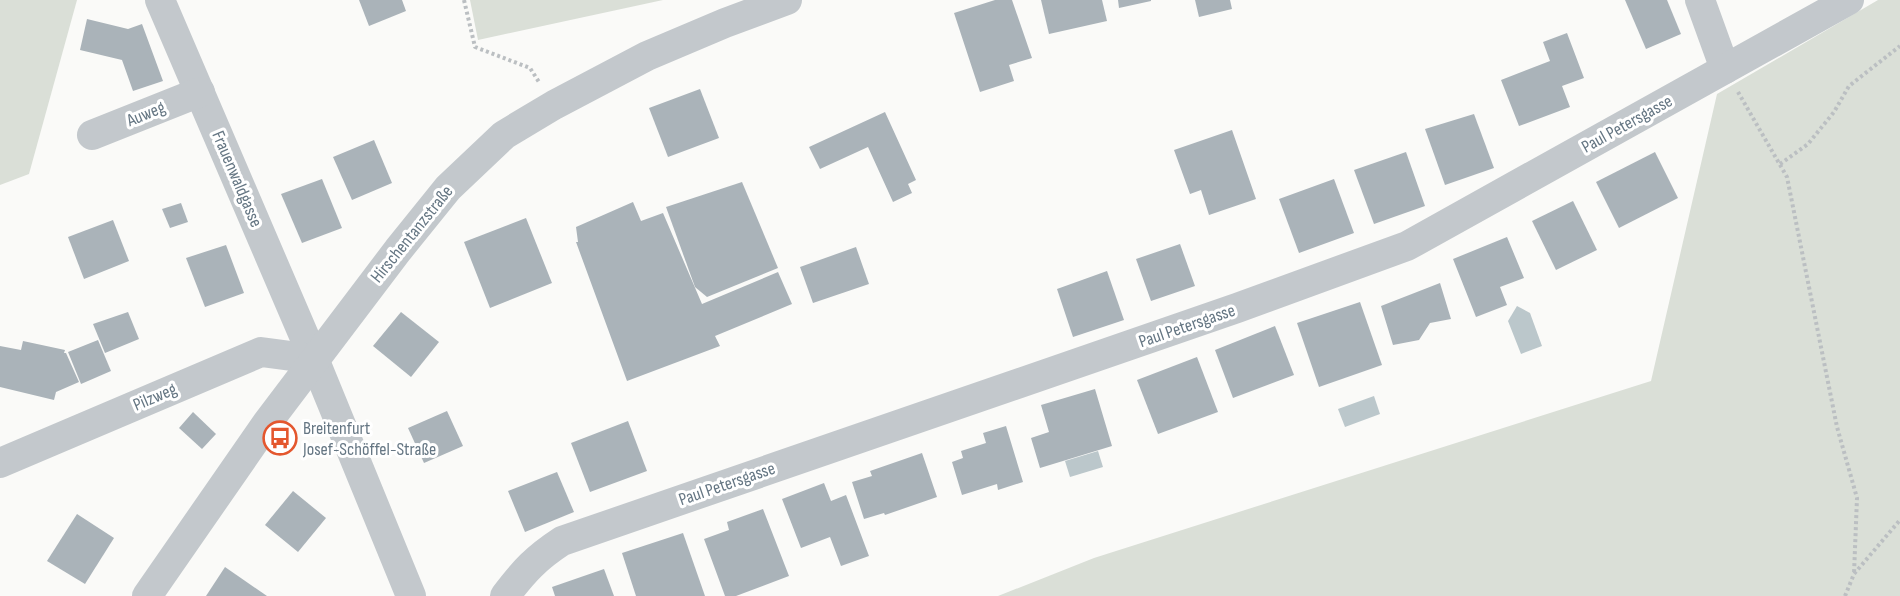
<svg xmlns="http://www.w3.org/2000/svg" width="1900" height="596" font-family="'Sofia Sans Condensed',sans-serif">
<rect width="100%" height="100%" fill="#fafaf8"/>
<g fill="#dadfd7">
<polygon points="0,0 77,0 29,174 0,185"/>
<polygon points="470,0 663,0 478,40"/>
<polygon points="1878,0 1900,0 1900,596 998,596 1094,558 1651,381 1717,94"/>
</g>
<g fill="#bbc7cb">
<polygon points="1517,306 1530,313 1542,346 1521,354 1508,321"/>
<polygon points="1374,396 1380,414 1345,427 1338,409"/>
<polygon points="1098,451 1103,467 1070,477 1065,461"/>
</g>
<g fill="#aab3b9">
<polygon points="359,0 402,0 406,11 369,26"/>
<polygon points="995,0 1012,0 1032,58 1009,65 1014,81 980,92 954,13"/>
<polygon points="1041,0 1102,0 1107,21 1049,34"/>
<polygon points="1118,0 1151,0 1151,1 1119,8"/>
<polygon points="1195,0 1230,0 1232,9 1199,17"/>
<polygon points="1625,0 1667,0 1681,34 1646,49"/>
<polygon points="87,19 128,29 142,24 163,81 133,91 122,60 80,50"/>
<polygon points="1567,33 1584,78 1562,86 1570,107 1519,126 1501,80 1550,61 1543,42"/>
<polygon points="700,89 719,138 668,157 649,108"/>
<polygon points="885,112 916,180 908,184 912,193 893,202 868,147 820,169 809,147"/>
<polygon points="1474,114 1494,168 1445,185 1425,129"/>
<polygon points="1232,130 1256,199 1209,215 1201,190 1190,194 1174,150"/>
<polygon points="374,140 392,183 352,200 333,157"/>
<polygon points="1406,152 1425,206 1374,224 1354,170"/>
<polygon points="1655,152 1678,198 1619,228 1596,182"/>
<polygon points="322,179 342,228 302,243 281,194"/>
<polygon points="1334,179 1354,233 1299,253 1279,199"/>
<polygon points="742,182 778,268 707,297 695,287 666,207"/>
<polygon points="1573,201 1597,250 1556,270 1532,221"/>
<polygon points="633,202 641,221 663,213 702,304 778,272 792,304 715,336 720,346 627,381 576,242 578,242 576,227"/>
<polygon points="181,203 188,222 170,228 162,209"/>
<polygon points="526,218 552,283 490,308 464,242"/>
<polygon points="113,220 129,261 84,279 68,237"/>
<polygon points="1507,237 1524,278 1500,287 1507,305 1476,317 1453,259"/>
<polygon points="1180,244 1195,286 1151,301 1136,259"/>
<polygon points="226,245 244,293 205,307 186,258"/>
<polygon points="856,247 869,284 813,303 800,267"/>
<polygon points="1107,271 1124,320 1073,337 1057,289"/>
<polygon points="1440,283 1451,319 1430,323 1419,340 1393,345 1381,306"/>
<polygon points="1360,302 1382,365 1319,387 1297,323"/>
<polygon points="128,312 139,339 105,353 93,324"/>
<polygon points="401,312 439,342 411,377 373,346"/>
<polygon points="1275,326 1294,375 1233,398 1215,350"/>
<polygon points="98,340 111,371 81,384 68,352"/>
<polygon points="23,341 65,350 64,353 66,353 79,382 56,392 54,400 0,387 0,346 21,350"/>
<polygon points="1197,357 1218,412 1158,434 1137,380"/>
<polygon points="1095,389 1112,446 1040,468 1031,438 1049,432 1041,405"/>
<polygon points="447,411 463,446 424,463 408,428"/>
<polygon points="193,412 216,434 202,449 179,428"/>
<polygon points="628,421 647,471 590,492 571,443"/>
<polygon points="1006,426 1023,482 998,490 997,484 962,495 952,462 963,458 961,451 986,443 983,433"/>
<polygon points="922,453 937,497 885,515 884,513 864,519 852,482 872,476 870,471"/>
<polygon points="557,472 574,512 525,532 508,491"/>
<polygon points="824,483 831,501 846,495 869,556 841,566 830,537 801,548 782,499"/>
<polygon points="293,491 326,518 298,552 265,525"/>
<polygon points="763,509 789,576 736,596 725,596 704,539 729,530 727,522"/>
<polygon points="77,514 114,538 85,584 47,561"/>
<polygon points="683,533 705,596 636,596 622,553"/>
<polygon points="225,567 267,596 206,596"/>
<polygon points="604,569 614,596 555,596 552,587"/>
</g>
<g fill="none" stroke-linecap="round" stroke-linejoin="round">
<g stroke="#bbbfc2" stroke-width="4" stroke-dasharray="3 3" stroke-linecap="butt">
<polyline points="464,0 475,47 530,68 539,82"/>
<polyline points="1738,92 1787,177 1837,427 1857,498 1854,574"/>
<polyline points="1780,164 1808,144 1834,112 1849,86 1900,46"/>
<polyline points="1845,596 1854,574 1900,520"/>
</g>
<g stroke="#c3c8cc" stroke-width="30">
<polyline points="160,0 314,359 411,596"/>
<polyline points="1700,0 1725,69"/>
<polyline points="92,135 200,92"/>
<polyline points="0,463 261,352 314,359"/>
<polyline points="147,596 267,423 398,250 448,188 504,135 554,105 647,56 725,23 787,0"/>
<path d="M505 596C524 571 536 558 562 541L1237 308 1407 246 1849 0"/>
</g>
</g>
<defs>
<symbol id="bus-ring" viewBox="-11 -11 22 22"><circle r="9.5" fill="#fff" stroke="#e4572e" stroke-width="1.5"/><path d="M-5-6H5V4H4V6H2V4H-2V6H-4V4H-5ZM-3.5-4V0h7V-4ZM-3.5 1.2v1.5H-2V1.2ZM2 1.2v1.5H3.5V1.2Z" fill="#e4572e"/></symbol>
</defs>
<g fill-rule="evenodd">
<use href="#bus-ring" x="261" y="419" width="38" height="38"/>
</g>
<g text-anchor="middle" dominant-baseline="central" stroke-width="6" stroke-linejoin="round" paint-order="stroke">
<g font-size="18" fill="#657683" stroke="#fff">
<text transform="translate(146 114) rotate(-22)">Auweg</text>
<text transform="translate(1627 124) rotate(-29)">Paul Petersgasse</text>
<text transform="translate(237 179) rotate(67)">Frauenwaldgasse</text>
<text transform="translate(412 234) rotate(-51)">Hirschentanzstraße</text>
<text transform="translate(1187 326) rotate(-19)">Paul Petersgasse</text>
<text transform="translate(155 397) rotate(-23)">Pilzweg</text>
<text transform="translate(727 484) rotate(-19)">Paul Petersgasse</text>
</g>
<g font-size="18" fill="#657683" stroke="#fff" text-anchor="start">
<text x="303" y="428">Breitenfurt<tspan x="303" dy="21">Josef-Schöffel-Straße</tspan></text>
</g>
</g>
</svg>
